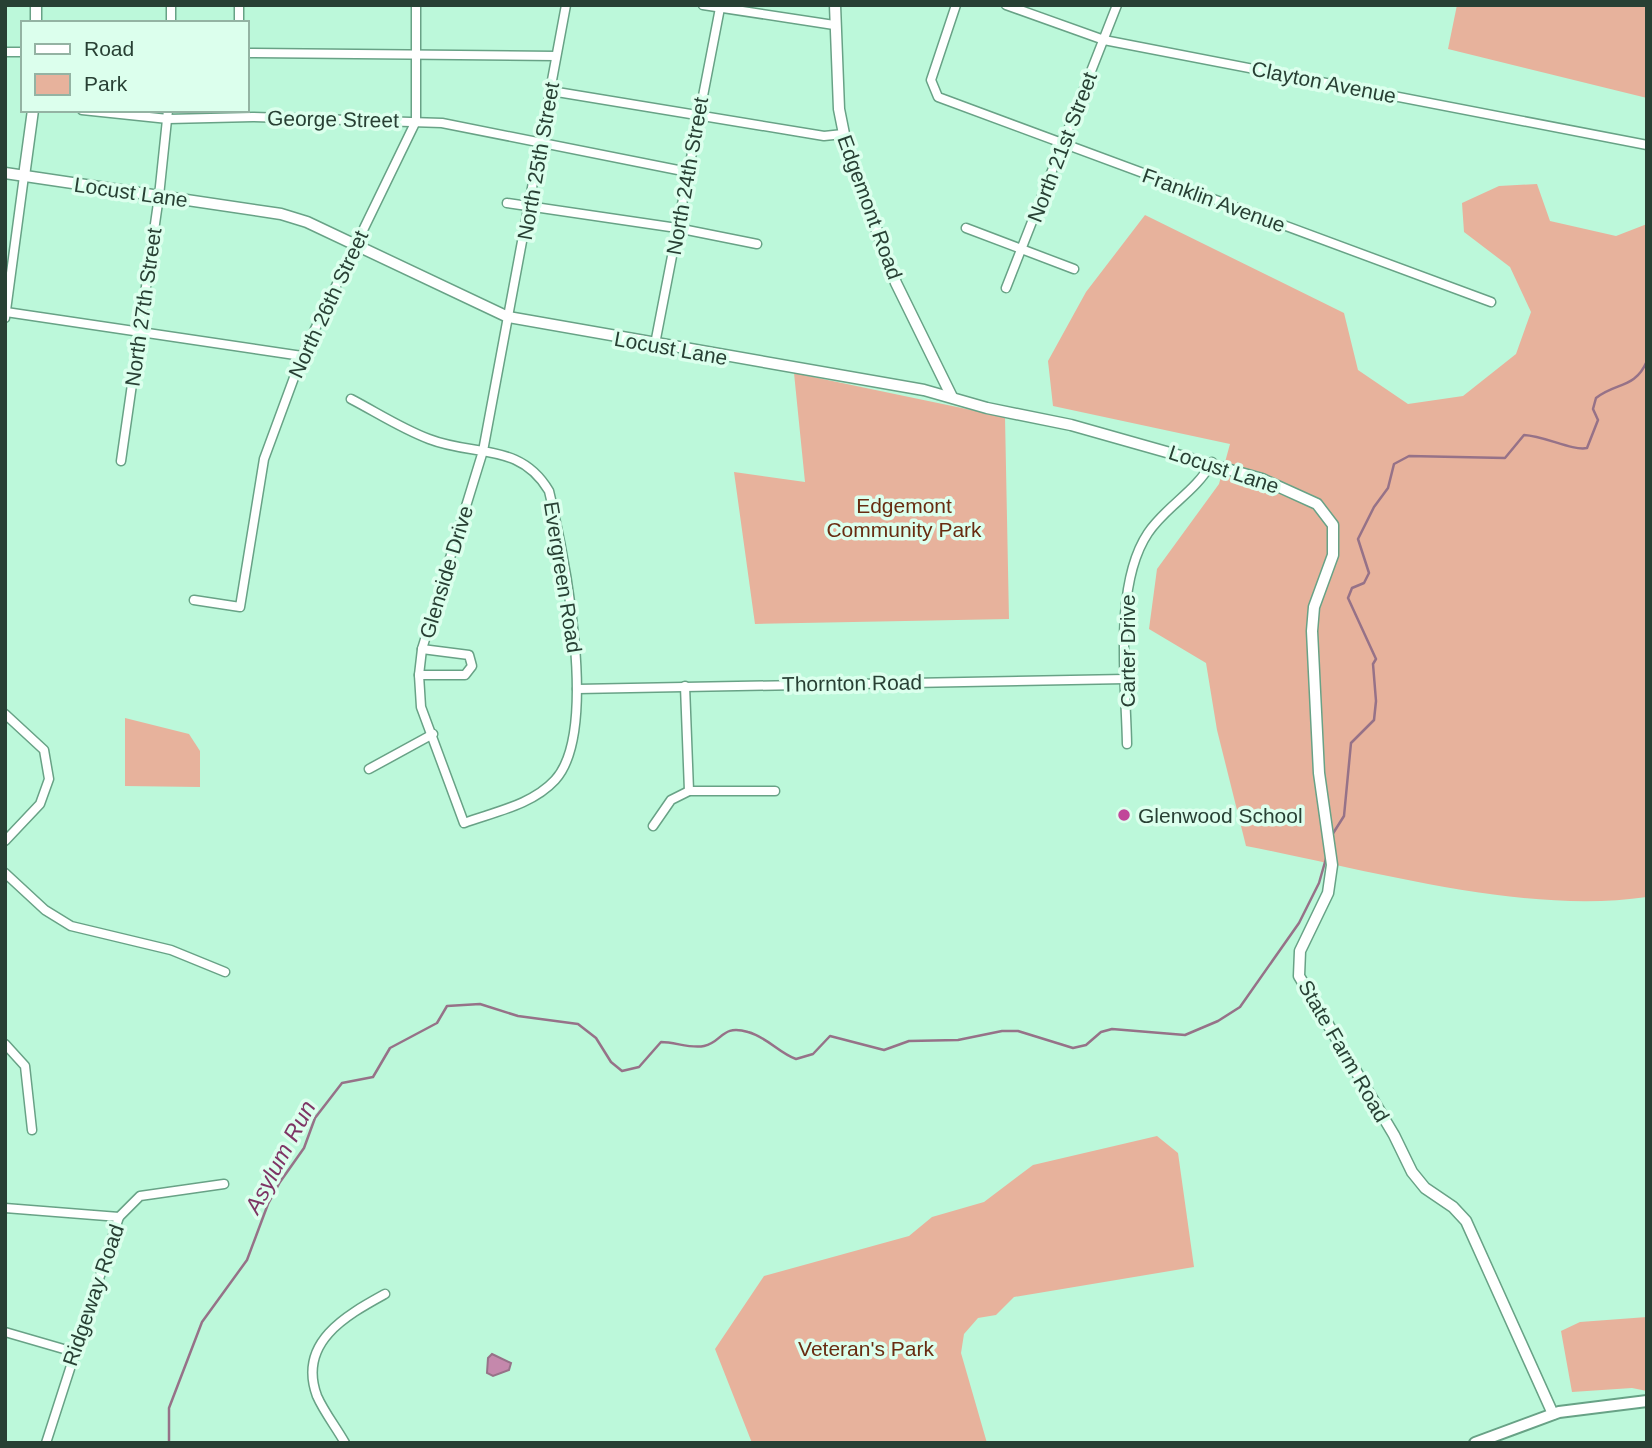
<svg xmlns="http://www.w3.org/2000/svg" width="1652" height="1448" font-family="Helvetica,sans-serif">
<rect width="100%" height="100%" fill="#bcf8da"/>
<g fill="#e7b29c">
<polygon points="1457,5 1647,5 1647,98 1448,49"/>
<path d="M1537 184 1550 221 1616 236 1647 224V897C1523 915 1369 870 1246 846L1217 730 1206 663 1149 629 1157 569 1219 484 1230 444 1053 406 1048 361 1086 292 1145 215 1344 313 1358 370 1408 404 1463 396 1516 354 1531 312 1510 267 1464 232 1462 203 1499 186Z"/>
<polygon points="794,373 1005,417 1009,619 755,624 734,472 805,482"/>
<polygon points="125,718 189,734 200,751 200,787 125,786"/>
<polygon points="1157,1136 1178,1153 1194,1267 1014,1297 996,1315 978,1318 964,1334 961,1353 987,1443 752,1443 715,1349 764,1276 909,1236 932,1217 984,1202 1033,1165"/>
<polygon points="1647,1317 1647,1391 1632,1388 1572,1392 1561,1331 1580,1322"/>
</g>
<polygon fill="#c588ac" stroke="#967288" stroke-width="2" points="492,1354 511,1363 509,1370 493,1376 487,1373 488,1358"/>
<g fill="none" stroke-linecap="round" stroke-linejoin="round">
<g stroke="#967288" stroke-width="2.5">
<path d="M1332 835 1344 816 1351 743 1374 720 1376 701 1373 664 1376 659 1348 598 1352 588 1364 583 1369 573 1358 539 1374 507 1388 488 1394 464 1409 456 1505 458 1524 435C1545 436 1572 451 1587 448L1598 420 1593 409 1596 398C1616 382 1635 389 1647 361"/>
<path d="M169 1443V1408L202 1322 247 1260 268 1204 280 1182 304 1148 315 1118 342 1083 373 1077 390 1048 437 1023 447 1006 480 1004 518 1016 578 1024 596 1038 611 1062 622 1071 639 1067 661 1042C675 1042 691 1049 704 1046 723 1042 721 1024 748 1032 767 1037 779 1053 796 1059L813 1054 830 1036 884 1050 909 1041 958 1040 1002 1031H1018L1073 1048 1086 1045 1101 1032 1112 1029 1185 1035 1218 1021 1240 1007 1299 923 1319 883 1327 855"/>
</g>
<defs>
<g id="minor">
<polyline points="171,5 171,23"/>
<polyline points="703,5 834,25"/>
<polyline points="956,5 931,80 938,97 1491,302"/>
<polyline points="1006,5 1104,40 1647,145"/>
<polyline points="239,23 239,5"/>
<polyline points="5,52 23,52"/>
<polyline points="247,53 556,56"/>
<polyline points="551,91 824,136 843,134"/>
<polyline points="82,110 168,119 253,117 442,123 688,172"/>
<polyline points="507,203 677,228 757,244"/>
<polyline points="966,228 1074,269"/>
<polyline points="1006,288 1117,5"/>
<polyline points="6,312 302,356"/>
<polyline points="5,318 24,176"/>
<polyline points="655,344 720,8"/>
<path d="M351 399C376 412 402 429 429 439 475 457 520 442 549 491 564 554 600 731 555 780 532 805 494 812 464 823L421 707 419 675 422 649 483 451 566 5"/>
<polyline points="121,461 159,196 168,110"/>
<polyline points="194,600 240,607 264,459 302,356 416,121 416,5"/>
<polyline points="419,675 465,675 472,666 469,655 422,649"/>
<polyline points="685,686 689,791"/>
<polyline points="577,689 1126,679"/>
<polyline points="5,714 44,750 49,779 40,804 5,841"/>
<path d="M1127 744C1126 683 1113 585 1148 533 1166 506 1196 492 1212 462"/>
<polyline points="369,769 433,734"/>
<polyline points="653,826 671,800 689,791 775,791"/>
<polyline points="5,873 45,910 71,926 171,950 225,972"/>
<polyline points="5,1044 25,1066 32,1130"/>
<polyline points="5,1208 119,1217"/>
<polyline points="5,1332 74,1352"/>
<polyline points="46,1443 119,1217 140,1196 224,1184"/>
<path d="M345 1443C336 1427 324 1412 317 1396 297 1342 347 1315 385 1294"/>
</g>
<g id="tertiary">
<polyline points="835,5 839,109 847,149 896,283 952,397"/>
<polyline points="36,23 36,5"/>
<polyline points="5,173 281,214 307,222 508,317 924,390 987,408 1071,425 1262,479 1317,504 1333,525 1333,555 1314,607 1312,631 1319,773 1332,865 1328,893 1300,951 1299,976 1394,1135 1412,1172 1425,1188 1453,1207 1466,1221 1553,1414"/>
<polyline points="24,176 33,110"/>
</g>
<polyline id="secondary" points="1475,1443 1559,1412 1647,1401"/>
</defs>
<use href="#minor" stroke="#68a286" stroke-width="11"/>
<use href="#tertiary" stroke="#68a286" stroke-width="13"/>
<use href="#secondary" stroke="#68a286" stroke-width="14"/>
<use href="#minor" stroke="#fff" stroke-width="8"/>
<use href="#tertiary" stroke="#fff" stroke-width="10"/>
<use href="#secondary" stroke="#fff" stroke-width="10"/>
</g>
<circle fill="#c14699" stroke="#dcffed" stroke-width="2.5" cx="1124" cy="815" r="7"/>
<g text-anchor="middle" dominant-baseline="central" stroke-width="7" stroke-linejoin="round" paint-order="stroke">
<g font-size="21" fill="#284034" stroke="#dcffed">
<text transform="translate(1324 82) rotate(11)">Clayton Avenue</text>
<text transform="translate(333 119) rotate(1)">George Street</text>
<text transform="translate(1062 147) rotate(-69)">North 21st Street</text>
<text transform="translate(538 161) rotate(-80)">North 25th Street</text>
<text transform="translate(687 176) rotate(-80)">North 24th Street</text>
<text transform="translate(131 192) rotate(8)">Locust Lane</text>
<text transform="translate(1214 200) rotate(20)">Franklin Avenue</text>
<text transform="translate(870 207) rotate(70)">Edgemont Road</text>
<text transform="translate(328 304) rotate(-65)">North 26th Street</text>
<text transform="translate(143 307) rotate(-82)">North 27th Street</text>
<text transform="translate(671 348) rotate(10)">Locust Lane</text>
<text transform="translate(1224 469) rotate(18)">Locust Lane</text>
<text transform="translate(446 572) rotate(-73)">Glenside Drive</text>
<text transform="translate(563 577) rotate(81)">Evergreen Road</text>
<text transform="translate(1127 651) rotate(-90)">Carter Drive</text>
<text transform="translate(852 683) rotate(-1)">Thornton Road</text>
<text transform="translate(1344 1051) rotate(60)">State Farm Road</text>
<text transform="translate(93 1295) rotate(-71)">Ridgeway Road</text>
</g>
<g font-size="21" fill="#682c11" stroke="#dcffed">
<text x="904" y="505">Edgemont<tspan x="904" dy="24">Community Park</tspan></text>
<text x="866" y="1348">Veteran's Park</text>
</g>
<g font-size="21" fill="#284034" stroke="#dcffed" text-anchor="start">
<text x="1138" y="815">Glenwood School</text>
</g>
<g font-size="23" font-style="italic" fill="#7e3565" stroke="#dcffed">
<text transform="translate(280 1157) rotate(-62)">Asylum Run</text>
</g>
</g>
<rect width="1652" height="1448" fill="none" stroke="#284034" stroke-width="14"/>
<rect x="21" y="21" width="228" height="91" fill="#dcffed" stroke="#94b3a3" stroke-width="2"/>
<rect x="35" y="44" width="35" height="10" fill="#ffffff" stroke="#94b3a3" stroke-width="2"/>
<text x="84" y="56" font-size="21" fill="#284034">Road</text>
<rect x="35" y="74" width="35" height="21" fill="#e7b29c" stroke="#94b3a3" stroke-width="2"/>
<text x="84" y="91" font-size="21" fill="#284034">Park</text>
</svg>
